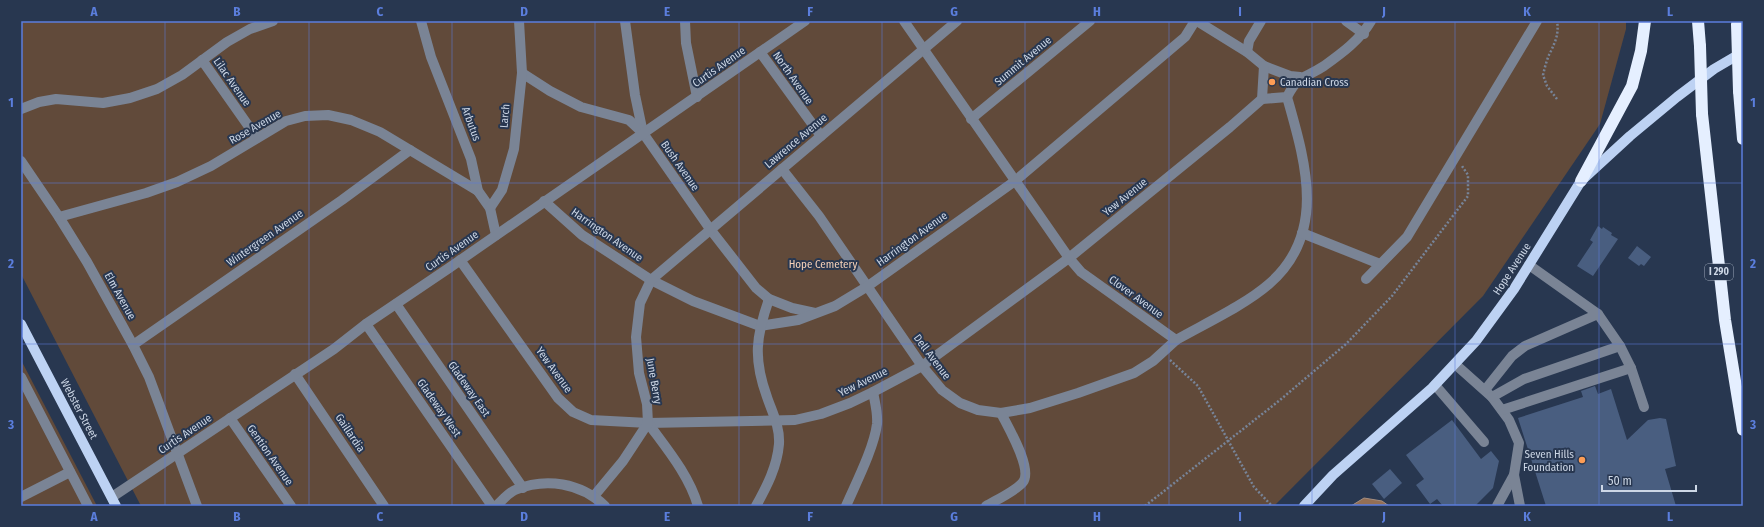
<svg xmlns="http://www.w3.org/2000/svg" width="1764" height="527" font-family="'Fira Sans Condensed',sans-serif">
<rect width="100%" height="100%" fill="#283750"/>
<g fill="#614a3a">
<polygon points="21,21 1626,21 1626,29 1600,124 1483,296 1274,506 141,506 21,274"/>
<polygon points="21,360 97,506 21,506"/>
</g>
<polygon fill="#946f55" stroke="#a58e80" points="1364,498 1382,501 1389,506 1351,506"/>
<g fill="#495e80">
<polygon points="1598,226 1602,229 1603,227 1612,233 1611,235 1618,239 1593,276 1577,266 1593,242 1590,240"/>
<polygon points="1637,246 1651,257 1644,266 1641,264 1639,266 1628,258"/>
<polygon points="1595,386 1598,394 1611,389 1627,440 1648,420 1660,418 1666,419 1676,466 1665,469 1676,506 1546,506 1518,418 1583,397 1581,391"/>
<polygon points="1452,420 1481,459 1491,451 1499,461 1493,488 1475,506 1443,506 1437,499 1430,504 1416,485 1424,479 1406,455"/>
<polygon points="1390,469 1402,483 1384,499 1372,484"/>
</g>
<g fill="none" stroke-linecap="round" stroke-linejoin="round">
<g stroke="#778498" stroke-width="2.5" stroke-dasharray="2 2" stroke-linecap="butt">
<path d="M1557 99 1547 86 1543 75C1545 67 1547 58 1551 51 1556 40 1559 33 1557 21"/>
<polyline points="1170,360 1198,386 1254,487 1272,506"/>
<polyline points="1145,506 1280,400 1346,344 1392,296 1468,196 1468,175 1462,166"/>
</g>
<g stroke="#7a8495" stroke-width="10">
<polyline points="421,21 431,57 471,159 478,191 490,208 496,235"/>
<polyline points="625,21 635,95 643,133 710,229 756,288 769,299 792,308 815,313"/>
<polyline points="685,21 686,43 697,97"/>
<path d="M904 21 1069 258 1081 272 1176 340C1204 324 1245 305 1269 284 1328 233 1305 161 1287 97"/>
<polyline points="1197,21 1247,52 1264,66 1290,76 1300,77"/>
<polyline points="1346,21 1364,34"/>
<polyline points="760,52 821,136"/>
<polyline points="1247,52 1249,41 1261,21"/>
<polyline points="202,60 257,138"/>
<polyline points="522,73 550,91 581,107 629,120 643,133"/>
<path d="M1262 99 1287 97C1299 74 1304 79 1324 66 1342 53 1360 40 1371 21"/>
<polyline points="21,109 39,102 56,99 103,103 130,98 157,89 182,75 227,42 250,29 273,21"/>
<polyline points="971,119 1090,21"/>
<polyline points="21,161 59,217 87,262 133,345 149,377 197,506"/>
<polyline points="782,169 819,216 922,366 942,390 960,403 978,410 1001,413 1030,408 1078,393 1134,373 1153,361 1176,340"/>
<polyline points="544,201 582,235 651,280 693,301 760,326 798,320 835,306 868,286 1015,181 1185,37 1195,21"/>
<polyline points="490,208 502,190 514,149 522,73 519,21"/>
<polyline points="59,217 146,193 177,182 211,166 286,121 305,116 328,115 351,120 380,132 478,191"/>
<polyline points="1302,233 1380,264"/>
<polyline points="460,260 558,398 573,412 591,420 648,423 795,420 821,414 850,403 873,392 922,366 1069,258 1230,127 1262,99 1264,66"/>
<polyline points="1366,279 1407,237 1537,21"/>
<polyline points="396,304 523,488"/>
<polyline points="1598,314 1620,346 1631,368 1644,407"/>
<polyline points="366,324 492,506"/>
<polyline points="133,345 342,200 410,150"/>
<polyline points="1455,364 1492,397 1509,420 1519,443 1514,475 1497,506"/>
<polyline points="295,374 384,506"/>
<polyline points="21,377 88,506"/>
<polyline points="1435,385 1484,442"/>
<polyline points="1485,390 1512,356 1525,346 1598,314 1529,265"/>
<polyline points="1492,397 1524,379 1620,346"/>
<polyline points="1502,410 1631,368"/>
<polyline points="230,418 291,506"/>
<path d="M648 423C667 449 689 475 698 506"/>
<polyline points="1514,475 1520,506"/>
<polyline points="594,496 623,461 648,423 647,404 639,373 636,337 640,303 651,280 957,21"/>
<polyline points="21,497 70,472"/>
<polyline points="112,497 334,349 366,324 449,268 805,21"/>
<path d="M496 506C502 501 508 493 515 490 546 477 581 483 605 506"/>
<path d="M756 506C767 486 777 467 779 444 780 426 772 412 767 397 753 359 756 336 769 299"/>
<path d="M846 506C856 483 874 448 877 424 878 413 875 403 873 392"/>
<path d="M986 506C996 500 1016 491 1023 482 1033 469 1008 427 1001 413"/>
</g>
<g stroke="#bdd2f3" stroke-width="10">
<polyline points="21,324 116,506"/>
<polyline points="1304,506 1333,475 1432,388 1476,341 1514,289 1581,181 1630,136 1677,97 1714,69 1743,52"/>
</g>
<g stroke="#e5efff" stroke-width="12">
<polyline points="1698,21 1700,46"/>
<polyline points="1739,91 1743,139"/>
<polyline points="1702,114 1725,320 1743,430"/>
<polyline points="1581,181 1632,86 1641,51 1645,21"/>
</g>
<g stroke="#e5efff" stroke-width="12">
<polyline points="1737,24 1739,91"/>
<polyline points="1700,46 1702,114"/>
</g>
</g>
<path fill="none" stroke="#5b7edd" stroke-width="1" stroke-opacity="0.55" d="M165 21V506M309 21V506M452 21V506M595 21V506M739 21V506M882 21V506M1025 21V506M1169 21V506M1312 21V506M1455 21V506M1599 21V506M21 183H1743M21 344H1743"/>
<g fill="#fd9d55" stroke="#283750" stroke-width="1.5">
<circle cx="1272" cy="82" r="4"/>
<circle cx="1582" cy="460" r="4"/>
</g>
<g text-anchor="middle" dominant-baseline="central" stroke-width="4" stroke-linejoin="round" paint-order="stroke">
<rect fill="#283750" stroke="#9ca7b9" stroke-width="1" x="1705" y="264" width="28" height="16" rx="3"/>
<g font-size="10" font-weight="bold" fill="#cdd7e6">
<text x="1719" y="272">I 290</text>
</g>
<g font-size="11" fill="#cdd7e6" stroke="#283750">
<text transform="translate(1023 61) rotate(-40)">Summit Avenue</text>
<text transform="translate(719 67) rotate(-35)">Curtis Avenue</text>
<text transform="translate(793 78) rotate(55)">North Avenue</text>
<text transform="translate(232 82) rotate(55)">Lilac Avenue</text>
<text transform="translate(505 116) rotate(-85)">Larch</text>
<text transform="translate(471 124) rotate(70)">Arbutus</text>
<text transform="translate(255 127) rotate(-30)">Rose Avenue</text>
<text transform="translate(796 141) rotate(-40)">Lawrence Avenue</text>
<text transform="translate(680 166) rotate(55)">Bush Avenue</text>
<text transform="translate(1125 197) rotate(-39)">Yew Avenue</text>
<text transform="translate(607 235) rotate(35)">Harrington Avenue</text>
<text transform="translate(265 238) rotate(-35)">Wintergreen Avenue</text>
<text transform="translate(912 239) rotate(-36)">Harrington Avenue</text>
<text transform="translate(452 251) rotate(-35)">Curtis Avenue</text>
<text transform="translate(1512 269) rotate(-57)">Hope Avenue</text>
<text transform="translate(120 296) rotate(61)">Elm Avenue</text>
<text transform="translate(1136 297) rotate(36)">Clover Avenue</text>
<text transform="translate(932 357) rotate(53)">Dell Avenue</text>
<text transform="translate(554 370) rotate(54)">Yew Avenue</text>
<text transform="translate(654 381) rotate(80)">June Berry</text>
<text transform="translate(863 382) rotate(-26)">Yew Avenue</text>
<text transform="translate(469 389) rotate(55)">Gladeway East</text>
<text transform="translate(439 408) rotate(55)">Gladeway West</text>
<text transform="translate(79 409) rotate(62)">Webster Street</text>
<text transform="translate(350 433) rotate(56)">Gaillardia</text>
<text transform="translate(185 434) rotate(-34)">Curtis Avenue</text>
<text transform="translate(270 455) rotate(55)">Gention Avenue</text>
</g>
<g font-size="11" fill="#cdd7e6" stroke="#283750" text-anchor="start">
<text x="1280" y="82">Canadian Cross</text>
<text x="1574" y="454" text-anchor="end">Seven Hills<tspan x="1574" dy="13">Foundation</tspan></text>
</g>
<g font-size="11" fill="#f6d1b7" stroke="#283750">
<text x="823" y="264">Hope Cemetery</text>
</g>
</g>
<rect width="1764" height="527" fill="none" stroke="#283750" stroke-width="44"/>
<path d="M1602 485v6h94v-6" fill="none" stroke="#cdd7e6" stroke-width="2"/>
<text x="1608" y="485" font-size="12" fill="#cdd7e6" stroke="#283750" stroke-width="3" paint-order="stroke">50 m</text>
<rect x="22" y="22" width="1720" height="483" fill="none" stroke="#5b7edd" stroke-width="1.5"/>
<g font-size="13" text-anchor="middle" font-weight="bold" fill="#5b7edd">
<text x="94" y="16">A</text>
<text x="237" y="16">B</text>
<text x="380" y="16">C</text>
<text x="524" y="16">D</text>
<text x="667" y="16">E</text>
<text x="810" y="16">F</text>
<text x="954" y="16">G</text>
<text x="1097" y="16">H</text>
<text x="1240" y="16">I</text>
<text x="1384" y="16">J</text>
<text x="1527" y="16">K</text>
<text x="1670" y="16">L</text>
<text x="11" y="107">1</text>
<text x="1753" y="107">1</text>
<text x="11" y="268">2</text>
<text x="1753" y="268">2</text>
<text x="11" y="429">3</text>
<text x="1753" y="429">3</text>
<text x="94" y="521">A</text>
<text x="237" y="521">B</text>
<text x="380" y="521">C</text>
<text x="524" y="521">D</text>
<text x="667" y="521">E</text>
<text x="810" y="521">F</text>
<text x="954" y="521">G</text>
<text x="1097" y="521">H</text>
<text x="1240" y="521">I</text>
<text x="1384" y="521">J</text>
<text x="1527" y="521">K</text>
<text x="1670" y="521">L</text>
</g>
</svg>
